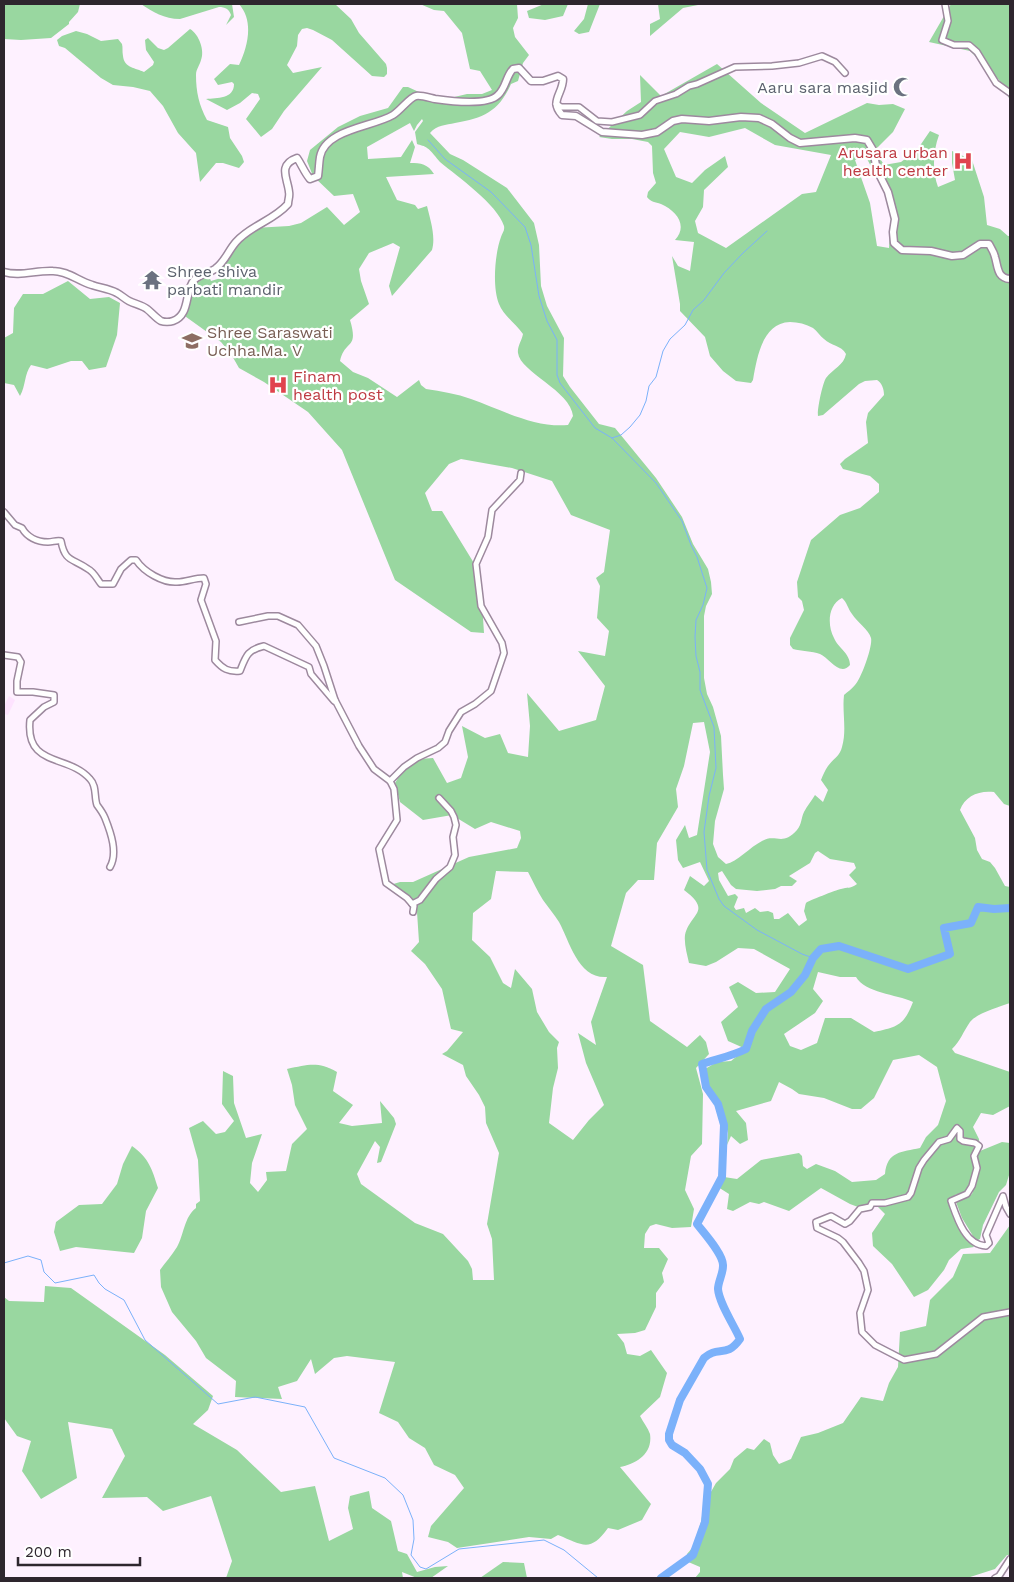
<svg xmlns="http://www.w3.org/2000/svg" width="1014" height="1582" font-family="'Work Sans',sans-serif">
<rect width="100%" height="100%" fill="#fef1ff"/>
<polygon fill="#fee3ff" points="9,696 15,700 8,715 4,714 4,706"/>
<g fill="#99d7a0" fill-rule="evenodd">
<polygon points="4,4 80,4 78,12 69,22 69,24 51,38 21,40 4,39"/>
<path d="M141 4H232L234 17 226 25 231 15C229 9 225 7 219 7L180 19C164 19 153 12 141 4Z"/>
<path d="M239 4H335L351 19 359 33 386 64 387 68V74L384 77 372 76 332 40 313 30 307 28 302 29 298 35 297 46 287 65 293 73 322 67 284 111 272 129 261 137 246 119 260 99 258 94 252 93 240 103 227 110 206 99C217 98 234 99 234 84L232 82 218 85 214 79 230 64 239 65C248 46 254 21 239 4Z"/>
<path d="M420 4H517L518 18 513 28 515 37 529 55 523 63 518 81 511 84C499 111 484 118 455 123 446 125 437 125 430 133L450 154 463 160 507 188 534 223 539 245 541 286 547 306 564 338 563 376 570 387 599 424 615 428 656 478 682 517 693 544 708 569 711 582 712 594 706 606 704 616V678L707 694 713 707 721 736 723 775 724 789 715 821 713 844 718 857 726 864C737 862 750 847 762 841 776 833 782 847 797 830 802 824 801 818 804 812 807 806 812 800 815 795L823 802 828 790 821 780C823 775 825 770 828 766 833 759 840 756 842 747 847 730 842 712 844 695 847 692 852 689 855 685 861 679 873 646 871 638 869 630 857 622 852 614 848 609 847 602 842 598 828 605 827 625 834 638 838 648 850 653 850 665 840 677 829 658 820 654 812 651 801 651 793 649L790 645V638L804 610 802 601 798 597 797 582 811 540 840 515 860 508 879 492V484L870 476 843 469 840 464 845 459 868 443 866 422 868 413 884 395C884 389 882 383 877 380L865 381 859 384 823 415 818 416C817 409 823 382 826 378 833 369 844 365 846 354 841 345 831 346 824 339 820 336 817 331 813 328 806 324 798 322 790 322 762 323 757 358 753 380L751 383 736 381 723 371 710 356 705 337 680 311V304L672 256 678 266 690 271 694 242 675 240C688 226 677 211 661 204 655 202 651 202 647 197L648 192 656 183 653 173 652 146 648 142 632 139H612L599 137 627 111 641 102 640 75 661 96 717 64 761 103 805 133 867 103 879 105 893 104 905 109 893 132 875 150 884 165 901 162 917 150 930 131 939 135C933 151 932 171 938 187L955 180 952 163V151L972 160 984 197 987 225 1000 229 1008 236H1010V806L1004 804 994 792C979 790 965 796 960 810L975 838 977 850 982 859 990 862 995 868 1005 886 1010 887V1003C999 1007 977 1013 970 1022 963 1032 961 1040 952 1049L955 1053 1010 1072V1106L993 1115 981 1113 973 1127 979 1139 980 1151 1002 1142 1010 1143V1172L1006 1185 999 1192 983 1225 980 1239 976 1241 962 1218 956 1202 972 1194 980 1168 977 1156 980 1152 973 1153C975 1168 973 1179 965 1192L955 1195 949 1201 958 1223 974 1247 961 1249 949 1260 944 1270 928 1290 914 1297 892 1264 873 1246 872 1233 885 1214 877 1206 866 1210 850 1204 821 1188 789 1211 764 1202 759 1204 750 1202 733 1211 727 1209 729 1194 718 1187 724 1180V1177L737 1179 761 1160 799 1153 802 1156 803 1166 807 1169 816 1164 835 1171 852 1182 876 1180 885 1174C887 1151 902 1152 920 1148L926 1137 938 1125 946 1101 937 1067 919 1055 893 1060 874 1098 861 1109H852L824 1098 799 1094 792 1089 779 1082 771 1101 736 1111 746 1123 748 1140 740 1144 731 1136 727 1145 728 1133 719 1104 707 1087 705 1069 717 1062 731 1061 746 1049 728 1041 721 1022 738 1007 729 987 738 982 756 993 775 992 790 969 754 949 738 948 716 962 706 966 689 963C687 954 684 944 685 935 690 913 713 912 684 890L690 876 704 886 709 881 700 862 683 868 678 860 676 840 685 825 689 838 697 835 710 752 704 722 693 723 684 766 676 789 678 807 657 843 654 880H638L626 893 611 946 643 965 650 1021 687 1047 700 1035 706 1042 709 1054 696 1068 703 1094 702 1144 691 1156 685 1190 694 1209 691 1227 672 1228 656 1224 650 1226 645 1234 644 1248H659L668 1259 662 1273 664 1282 656 1293V1307L645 1330 635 1333 617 1334 624 1343 627 1354 640 1356 651 1350 667 1373 660 1397 640 1416C643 1422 648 1428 650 1434 653 1454 636 1464 620 1467L651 1504 642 1520 618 1530 608 1528C590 1553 583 1545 558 1535L551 1539 529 1537 457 1548 448 1542 428 1537 431 1526 464 1488 455 1475 434 1465 425 1448 409 1438 398 1422 379 1413 395 1362 347 1356 334 1358 315 1374 311 1359 297 1381 278 1387 282 1399 235 1397 236 1381 206 1358 196 1341 172 1312 161 1287 160 1270C165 1263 172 1255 177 1247 184 1235 184 1217 196 1208V1204L200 1201 198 1160 189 1128 203 1121 216 1134 225 1132 234 1121 222 1104 223 1071 233 1076 234 1103 246 1138 262 1134 252 1163 250 1183 258 1192 267 1180 266 1172 286 1171 292 1144 307 1129 295 1105 292 1085 287 1069C308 1065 317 1061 337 1072L333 1091 353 1105 339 1123 352 1126 382 1123 380 1101 394 1118 396 1124 381 1162 377 1163 380 1147 375 1141 357 1174 361 1184 415 1223 443 1234 468 1261 472 1269 473 1280H494L492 1239 487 1224 499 1153 486 1123 485 1107 479 1095 466 1076 463 1065 442 1054 447 1051 463 1032 451 1029 442 989 425 964 411 951 419 942 417 912 412 898 390 885 400 882H413L469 857 517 848 521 838 520 831 491 822 475 829 452 815 423 820 400 802 395 783C406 766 411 759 433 758L447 783 461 778 468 757 462 726 485 738 500 734 508 753 528 757 530 726 527 693 559 731 596 720 605 686 578 651 605 656 609 631 597 618 600 586 596 578 604 572 610 530 571 515 552 481 512 468 461 459 449 464 425 493 432 511H442L480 573 484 633 471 632 395 580 342 450 308 412 264 382 239 368 231 354 221 342 182 314 192 286 207 271 211 281 221 278 218 269 252 228 289 226 301 223 327 207 344 225 360 212 353 194 334 196 313 176 307 161 310 150 338 127 360 116 388 108 403 87H408L421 93 450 98 467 94H482L492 90 480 71 470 69 462 33 444 11 434 10ZM422 119 423 121 415 132 417 144C420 145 425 146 427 148 432 151 436 158 440 162 458 177 497 204 504 226 505 231 502 233 501 237 495 253 492 287 499 304 503 315 516 324 523 334 522 340 517 347 518 353 520 372 571 391 573 416L568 425C535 428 502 410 471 399 457 394 441 391 426 389L421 385 419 380 397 397 368 378 353 372 340 361C345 339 359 350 350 320L369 304 361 281 359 269 369 253 393 243 400 247 389 286 392 296 432 250C436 236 430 219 427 206L418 209 415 205 397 200 386 177 434 174C428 164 421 163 410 163L415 147 412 140 401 157 368 159 367 147 410 123 414 131 417 125ZM745 128 775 145 831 155 816 192 802 194 726 248 698 233 695 221 703 207 704 190 728 167 725 156 705 170 692 183 676 177 664 149 680 132 709 137ZM865 155 887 197 891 215 889 248 877 246 870 203 855 160ZM818 851 830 859 854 863 856 868 849 875 857 884C851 889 847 887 841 889 836 890 808 901 806 903 805 905 805 908 804 911L807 920 799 926 788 913 779 919H774L773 913 768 911 760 912 755 908 746 913 744 908 736 910 734 907 738 897 735 894 728 896 719 880 718 873 722 871 731 885 736 889 757 891 775 889 781 886H792L797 881 789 876 810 863 815 853ZM496 871 528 872C533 881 537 891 543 900 548 907 554 914 559 922 570 942 578 979 607 977L591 1022 596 1045 578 1033 586 1063 604 1105 589 1120 573 1140 549 1123 553 1088 558 1068 557 1048 559 1042 549 1032 537 1012 532 989 515 969 511 988 503 983 490 957 472 940 473 913 491 899ZM818 972 840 977H856C865 993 896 994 913 1002 904 1025 898 1027 874 1032L851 1018H825L817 1043 801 1050 790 1046 784 1034 815 1013 823 1001 813 989Z"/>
<polygon points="544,4 568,4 563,16 545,20 529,18 527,11"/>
<polygon points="588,4 600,4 589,32 579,34 574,31 584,19"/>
<polygon points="658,4 703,4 683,8 650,36 650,24 660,19"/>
<polygon points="951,4 1010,4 1010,100 999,80 970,51 929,42"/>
<path d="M190 29C199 34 205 51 201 60 200 65 196 69 196 75 196 92 199 105 207 120L228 127 230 138 242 156 244 162 239 168 223 163H216L200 182 196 153 178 133 163 106 150 91 133 87 113 85 101 78 65 48 59 46 57 40 62 36 76 31 87 34 101 41 118 39 122 44C123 48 122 51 123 56 124 68 136 68 144 72L153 65 154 62 146 50 145 40 148 38 158 48 164 50 168 48Z"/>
<path d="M68 281 90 299 109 297 120 303 117 335 106 367 89 370 82 361H71L47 369 31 365C24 375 26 385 20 396L14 385 4 383V338L13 333 14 308 23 294H43Z"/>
<path d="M132 1146C149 1158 152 1169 158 1188L146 1211 142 1238 134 1253 76 1247 60 1251 54 1232 56 1222 79 1205 102 1204 117 1184 123 1164Z"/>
<polygon points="1010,1225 1010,1555 1007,1555 995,1569 967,1578 695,1578 700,1572 700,1567 686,1561 687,1554 693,1547 701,1522 704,1504 716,1483 730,1469 734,1459 747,1448 754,1450 764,1439 770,1443 773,1455 779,1464 791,1459 801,1437 818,1433 843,1423 861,1397 883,1401 889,1383 898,1367 900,1332 926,1326 930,1300 953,1277 963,1254 990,1253"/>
<polygon points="45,1286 71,1288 165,1355 213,1396 208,1410 193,1424 237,1450 281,1492 315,1486 329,1541 353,1529 348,1508 350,1496 369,1491 372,1508 391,1521 398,1551 407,1554 417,1572 435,1567 448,1566 431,1578 417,1578 402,1572 403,1578 226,1578 232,1561 211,1496 163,1511 147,1497 102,1498 125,1456 112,1429 68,1422 77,1478 41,1499 22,1471 31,1441 17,1436 4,1418 4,1297 9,1301 44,1302"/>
<polygon points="503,1562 524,1563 527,1578 480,1578"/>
</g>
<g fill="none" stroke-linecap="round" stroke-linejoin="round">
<g stroke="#7bb1fa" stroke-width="1">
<polyline points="428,140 445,159 491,192 525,227 531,245 539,296 547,321 557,340 557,375 560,383 595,428 612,438 656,483 682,521 691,545 697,557 707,588 703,605 696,620 695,637 696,656 700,672 700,690 714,727 716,768 709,796 704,832 707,870 719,899 724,906 757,930 802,954 813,958"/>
<polyline points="612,438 621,435 630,427 640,415 646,401 649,386 656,377 663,351 670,339 685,325 693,310 704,300 724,273 743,253 767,231"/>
<polyline points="4,1263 28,1256 41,1260 44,1272 55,1283 94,1275 99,1283 105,1289 124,1300 145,1340 218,1404 255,1397 305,1407 334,1458 385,1478 403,1495 413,1520 414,1539 411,1555 420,1567 426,1569 459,1549 544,1540 564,1550 598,1578"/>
</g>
<path stroke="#7bb1fa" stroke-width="8" d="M661 1578 693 1555 705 1522 708 1484 700 1469 685 1453 672 1445 669 1440V1434L680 1400 704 1358C718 1345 726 1359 740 1339 734 1325 719 1303 718 1289 718 1282 723 1274 723 1266 724 1255 704 1233 697 1224L722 1177 724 1125 718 1104 706 1087 702 1064C717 1059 732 1056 746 1049L752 1031 766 1009 791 992 805 975 813 958 821 949 839 946 908 969 950 954 944 928 971 923 978 907 994 909 1010 908"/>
<defs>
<g id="minor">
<polyline points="945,4 948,21 942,40 954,45 969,45 977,52 996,83 1010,93"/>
<polyline points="556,104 561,107 579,107 597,121 612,122 640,115 655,101 676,94 689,86 697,84 735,67 772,66 799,63 822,56 835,62 845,73"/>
<path d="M4 512 15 525 22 528C27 537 37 542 48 542 53 542 56 540 61 541 65 562 72 558 88 569 94 572 97 579 101 584H113L121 569 131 560H136C144 572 163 583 177 582 186 582 194 578 204 578L206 584 201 600 216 641 215 660C223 669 228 672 240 671 246 656 247 650 264 646L309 667 311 674 334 701 335 700"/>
<polyline points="239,622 268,616 278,616 298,625 316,646 324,666 335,700 359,746 374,769 390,781 394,789 397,820 379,849 386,883 407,898 414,906 413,912"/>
<path d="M4 655 18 657 21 662 17 681V692H33L54 695V702L44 707 30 720C25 768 69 754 90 779 97 786 94 797 97 805 100 809 103 813 105 818 111 833 118 853 110 867"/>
<polyline points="390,781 404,767 417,758 438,748 445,742 449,731 461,712 475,704 491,691 504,653 502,643 481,606 476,564 488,537 492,510 520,480 521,473"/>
<polyline points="412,904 420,900 436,879 450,867 455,855 453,837 456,825 454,817 451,811 439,798"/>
<path d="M1010 1214 1006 1207 1003 1196 986 1235 989 1243 986 1246C965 1245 957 1218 951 1201L967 1194 972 1186 977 1168 974 1156 979 1146 975 1143 963 1141 960 1139V1131L957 1128 949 1139 939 1142 924 1160 919 1168 911 1193 908 1197 885 1203H872L870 1207 860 1209 850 1221 845 1224 831 1216 816 1222 817 1228 838 1238 843 1242 859 1263 864 1271 868 1290 860 1313 862 1332 875 1345 904 1360 936 1354 983 1317 1010 1312"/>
<polyline points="995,1578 999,1576 1010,1559"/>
</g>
<path id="major" d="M4 272C20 277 36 270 53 271 68 271 78 281 92 285 100 288 108 288 117 293 121 295 125 299 129 301 135 304 142 305 147 309 151 312 156 318 161 321 164 322 170 322 173 321 191 315 184 290 195 279 201 274 209 273 215 269 225 262 228 251 236 242 251 225 273 221 288 204 288 200 290 196 289 192 288 179 277 165 297 158 302 165 304 172 310 179L318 176C319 169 319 163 320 157 325 129 373 127 393 115 400 111 410 97 416 96 421 95 430 98 435 99 449 101 487 106 498 95 506 88 506 76 513 69L519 68 531 81H543L558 76 563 79C563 94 549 101 562 115L576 116 602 132 642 135 657 132 673 121 682 119 709 121 741 117 759 118 772 124 790 138 800 143 855 138 867 140 873 150 877 170 888 192 895 219 893 232 894 243 902 250 931 251 952 256 963 255 980 244H989C991 248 994 252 995 257 998 267 997 278 1010 279"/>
</defs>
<use href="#minor" stroke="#9d899e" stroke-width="8"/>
<use href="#major" stroke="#9d899e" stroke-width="9"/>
<use href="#minor" stroke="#fff" stroke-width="5"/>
<use href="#major" stroke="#fff" stroke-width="6"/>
</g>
<defs>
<symbol id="mosque-bare" viewBox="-9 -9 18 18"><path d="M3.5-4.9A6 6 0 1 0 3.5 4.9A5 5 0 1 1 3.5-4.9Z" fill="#6b7280" stroke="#fff" stroke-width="2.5" paint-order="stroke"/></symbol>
<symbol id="hospital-bare" viewBox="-9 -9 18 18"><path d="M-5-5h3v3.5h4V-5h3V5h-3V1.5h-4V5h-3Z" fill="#e0444e" stroke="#fff" stroke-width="2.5" paint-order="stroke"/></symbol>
<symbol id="temple-bare" viewBox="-9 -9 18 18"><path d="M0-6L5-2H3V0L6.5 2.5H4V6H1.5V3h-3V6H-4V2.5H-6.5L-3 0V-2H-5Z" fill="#6b7280" stroke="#fff" stroke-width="2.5" paint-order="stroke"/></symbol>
<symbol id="school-bare" viewBox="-9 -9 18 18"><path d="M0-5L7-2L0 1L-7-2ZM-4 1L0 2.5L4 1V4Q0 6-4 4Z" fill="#8d6e63" stroke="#fff" stroke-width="2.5" paint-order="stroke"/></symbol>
</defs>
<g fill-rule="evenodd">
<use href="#mosque-bare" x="889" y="73" width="28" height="28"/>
<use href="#hospital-bare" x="949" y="147" width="28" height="28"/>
<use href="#temple-bare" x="138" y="266" width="28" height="28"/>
<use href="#school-bare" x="178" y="327" width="28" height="28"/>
<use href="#hospital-bare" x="264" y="371" width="28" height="28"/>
</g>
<g text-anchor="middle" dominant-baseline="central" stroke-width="4.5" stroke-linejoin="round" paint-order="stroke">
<g font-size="16" fill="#5b616d" stroke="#fff" text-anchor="end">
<text x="888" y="87">Aaru sara masjid</text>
<text x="167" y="271" text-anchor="start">Shree shiva<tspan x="167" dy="18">parbati mandir</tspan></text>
</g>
<g font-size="16" fill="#be3a42" stroke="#fff" text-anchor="end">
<text x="948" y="152">Arusara urban<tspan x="948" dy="18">health center</tspan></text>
<text x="293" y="376" text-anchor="start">Finam<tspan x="293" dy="18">health post</tspan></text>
</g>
<g font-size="16" fill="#785e54" stroke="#fff" text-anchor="start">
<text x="207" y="332">Shree Saraswati<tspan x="207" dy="18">Uchha.Ma. V</tspan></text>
</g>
</g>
<rect width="1014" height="1582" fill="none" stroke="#2e262e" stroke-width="10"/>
<path d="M18 1557v8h122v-8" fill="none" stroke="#2e262e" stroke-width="2.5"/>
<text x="25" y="1557" font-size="15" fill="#2e262e" stroke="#ffffff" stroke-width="4" paint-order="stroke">200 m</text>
</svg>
